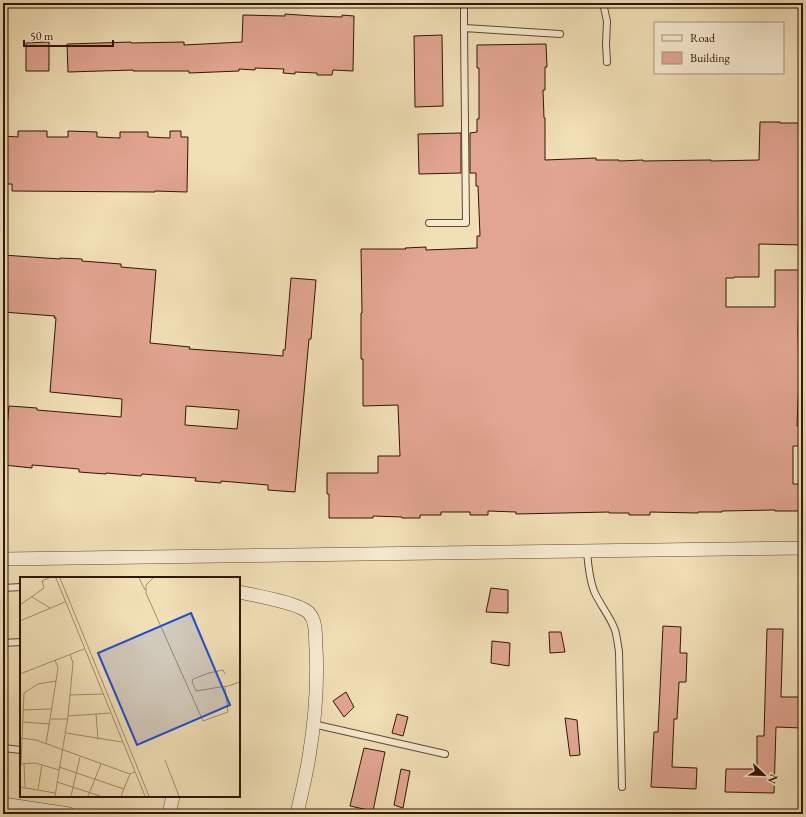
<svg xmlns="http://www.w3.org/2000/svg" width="806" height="817" font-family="'EB Garamond',serif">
<rect width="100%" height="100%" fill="#f1dfb6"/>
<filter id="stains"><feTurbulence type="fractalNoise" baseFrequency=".005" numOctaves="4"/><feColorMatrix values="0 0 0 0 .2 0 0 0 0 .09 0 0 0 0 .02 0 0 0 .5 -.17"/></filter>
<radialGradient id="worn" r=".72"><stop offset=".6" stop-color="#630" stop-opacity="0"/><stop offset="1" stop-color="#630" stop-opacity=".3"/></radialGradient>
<g fill="#e2a592" stroke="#301507" fill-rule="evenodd">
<polygon points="285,14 314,16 342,17 342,15 354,16 353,71 333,70 332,75 317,75 317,73 295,72 295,74 283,73 284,69 255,68 255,70 239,69 239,71 189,73 189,71 133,71 133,70 68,72 67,44 131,42 131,43 184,42 184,45 242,42 243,15 285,16"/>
<polygon points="442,35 443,106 415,107 414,36"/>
<polygon points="49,42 49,71 26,71 26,43"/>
<polygon points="546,44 547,67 545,67 545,90 543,90 544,118 545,118 545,160 596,158 596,160 619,160 619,161 643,160 643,161 711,160 711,161 759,160 760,122 780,122 780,123 803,123 803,245 759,244 759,277 734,277 734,278 726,278 726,307 775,307 775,270 802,270 801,304 799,304 798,327 799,379 797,426 800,426 799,446 793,446 793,484 803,484 803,511 775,511 775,510 722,511 722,512 698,512 698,513 650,512 650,515 629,515 629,513 609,513 609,512 516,514 516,512 488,511 488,515 470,515 470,512 441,512 441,515 420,515 420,518 402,518 402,517 373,516 373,518 329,518 329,494 327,494 327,473 378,473 378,456 400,456 398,405 363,406 363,359 361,359 361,313 362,313 361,249 406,249 405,248 426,247 426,250 477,248 477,236 480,236 478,186 476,186 476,173 470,173 470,133 477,132 477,119 479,119 479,68 477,68 477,45"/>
<polygon points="18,131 47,131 47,137 68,137 68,131 97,132 97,137 120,138 120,132 148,132 148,137 170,138 170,131 181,131 181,137 188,137 187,192 155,191 155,192 12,191 12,184 3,184 3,136 18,137"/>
<polygon points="461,133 461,173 419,174 418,134"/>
<path d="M3 255 60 259V258L82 259V261L121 264V267L156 270 150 343 190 347 189 349 246 353 283 356V350H285L291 278 316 280 311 339H309L295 492 268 490V485L221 481V483L195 481 196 478 142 474 141 476 106 473V474L79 472V469L32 465V468L4 465 9 406 37 408V410L121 417 122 399 50 392 56 318H54L55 316 3 312ZM186 406 239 410 237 429 185 425Z"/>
<polygon points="491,588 508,590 508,613 486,612"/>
<polygon points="663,626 681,627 680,653 687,653 686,682 679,682 677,719 674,719 672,767 697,768 696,789 651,787 654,732 658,732"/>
<polygon points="767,629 783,629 781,697 802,697 802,728 776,727 774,793 725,792 726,769 757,769 757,736 764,736"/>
<polygon points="549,632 561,632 565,652 550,653"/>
<polygon points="492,641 510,643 509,666 491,663"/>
<polygon points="346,692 354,707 344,717 333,701"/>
<polygon points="397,714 408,717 403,736 392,733"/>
<polygon points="565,718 577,720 580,755 570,756"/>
<polygon points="364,748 385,752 373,811 350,806"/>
<polygon points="401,769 410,771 403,808 394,805"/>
</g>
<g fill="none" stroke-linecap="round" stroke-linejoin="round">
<defs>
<g id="service">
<polyline points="603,3 607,21 606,44 607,62"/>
<polyline points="464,28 464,10"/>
<polyline points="429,223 466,223 464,28 560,34"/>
<path d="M587 551C588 564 589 578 594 591 600 605 610 616 615 630 617 637 618 645 619 652L622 787"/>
<polyline points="3,588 21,587"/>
<polyline points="3,643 21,642"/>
<polyline points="313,724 445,754"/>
<polyline points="3,748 21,750"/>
</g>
<g id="minor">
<polyline points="3,559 803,548"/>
<path d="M239 592C253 595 300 603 309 613 317 622 315 636 316 648 318 685 315 721 309 757 306 776 301 795 297 814"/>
<polyline points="3,804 69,814"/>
<polyline points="169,814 173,796"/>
</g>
</defs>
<use href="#service" stroke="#604833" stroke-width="8"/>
<use href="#minor" stroke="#604833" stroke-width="14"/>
<use href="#service" stroke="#f6ead0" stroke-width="6"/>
<use href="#minor" stroke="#f6ead0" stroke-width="13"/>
</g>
<g transform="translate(20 577)">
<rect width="220" height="220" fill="#f1dfb6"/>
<path fill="none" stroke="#a48e70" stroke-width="1" d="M36 1 125 219M40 1 129 219M119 1 125 13M133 1 126 8V16L183 144 208 135 205 110 220 105M12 20 30 31M0 28 24 11 22 4 29 1M0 44 45 25M0 97 64 72M205 97 203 93 189 96 173 102 172 105 176 114 206 109M50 118 83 117M3 133 32 132M76 137 78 163M48 139 90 136M31 142H48M3 145 30 147M46 156 102 165M0 161 16 163 110 197M26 167 36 104 38 91 35 83M145 183 159 219M4 186 5 210M0 187 15 186 39 193M1 187 4 116 18 107 36 104M39 190 104 212M37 205 80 219M0 210 35 216M18 212 22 188M35 219 48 139 53 86 50 77M51 219 60 180M68 219 81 187M101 219 110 197 115 195"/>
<path fill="#1d4ed8" fill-opacity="0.15" stroke="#1d4ed8" stroke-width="2" d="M171 36 210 128 117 168 78 76Z"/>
<rect width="220" height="220" fill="none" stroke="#301507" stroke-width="2"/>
</g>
<rect width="806" height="817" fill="none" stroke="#f1dfb6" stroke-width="16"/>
<rect x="4" y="4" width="798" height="809" fill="none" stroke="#301507" stroke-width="2"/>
<rect x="8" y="8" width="790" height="801" fill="none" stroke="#301507"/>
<rect x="654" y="22" width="130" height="52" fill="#f6ead0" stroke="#a79580"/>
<rect x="662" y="35" width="20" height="6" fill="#f6ead0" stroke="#a79580"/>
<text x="690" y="42" font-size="12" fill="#301507">Road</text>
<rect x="662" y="52" width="20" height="12" fill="#e2a592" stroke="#a79580"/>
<text x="690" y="62" font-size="12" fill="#301507">Building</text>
<g transform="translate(764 775) rotate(113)" stroke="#f6ead0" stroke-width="3" paint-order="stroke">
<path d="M0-3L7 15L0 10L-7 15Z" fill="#301507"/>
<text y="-6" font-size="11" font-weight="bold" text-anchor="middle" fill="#301507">N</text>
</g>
<path d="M24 40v6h89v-6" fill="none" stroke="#301507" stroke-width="2"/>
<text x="30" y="40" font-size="12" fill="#301507" stroke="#f6ead0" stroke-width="3" paint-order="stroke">50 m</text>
<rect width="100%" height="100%" filter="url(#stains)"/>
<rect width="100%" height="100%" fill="url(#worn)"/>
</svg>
